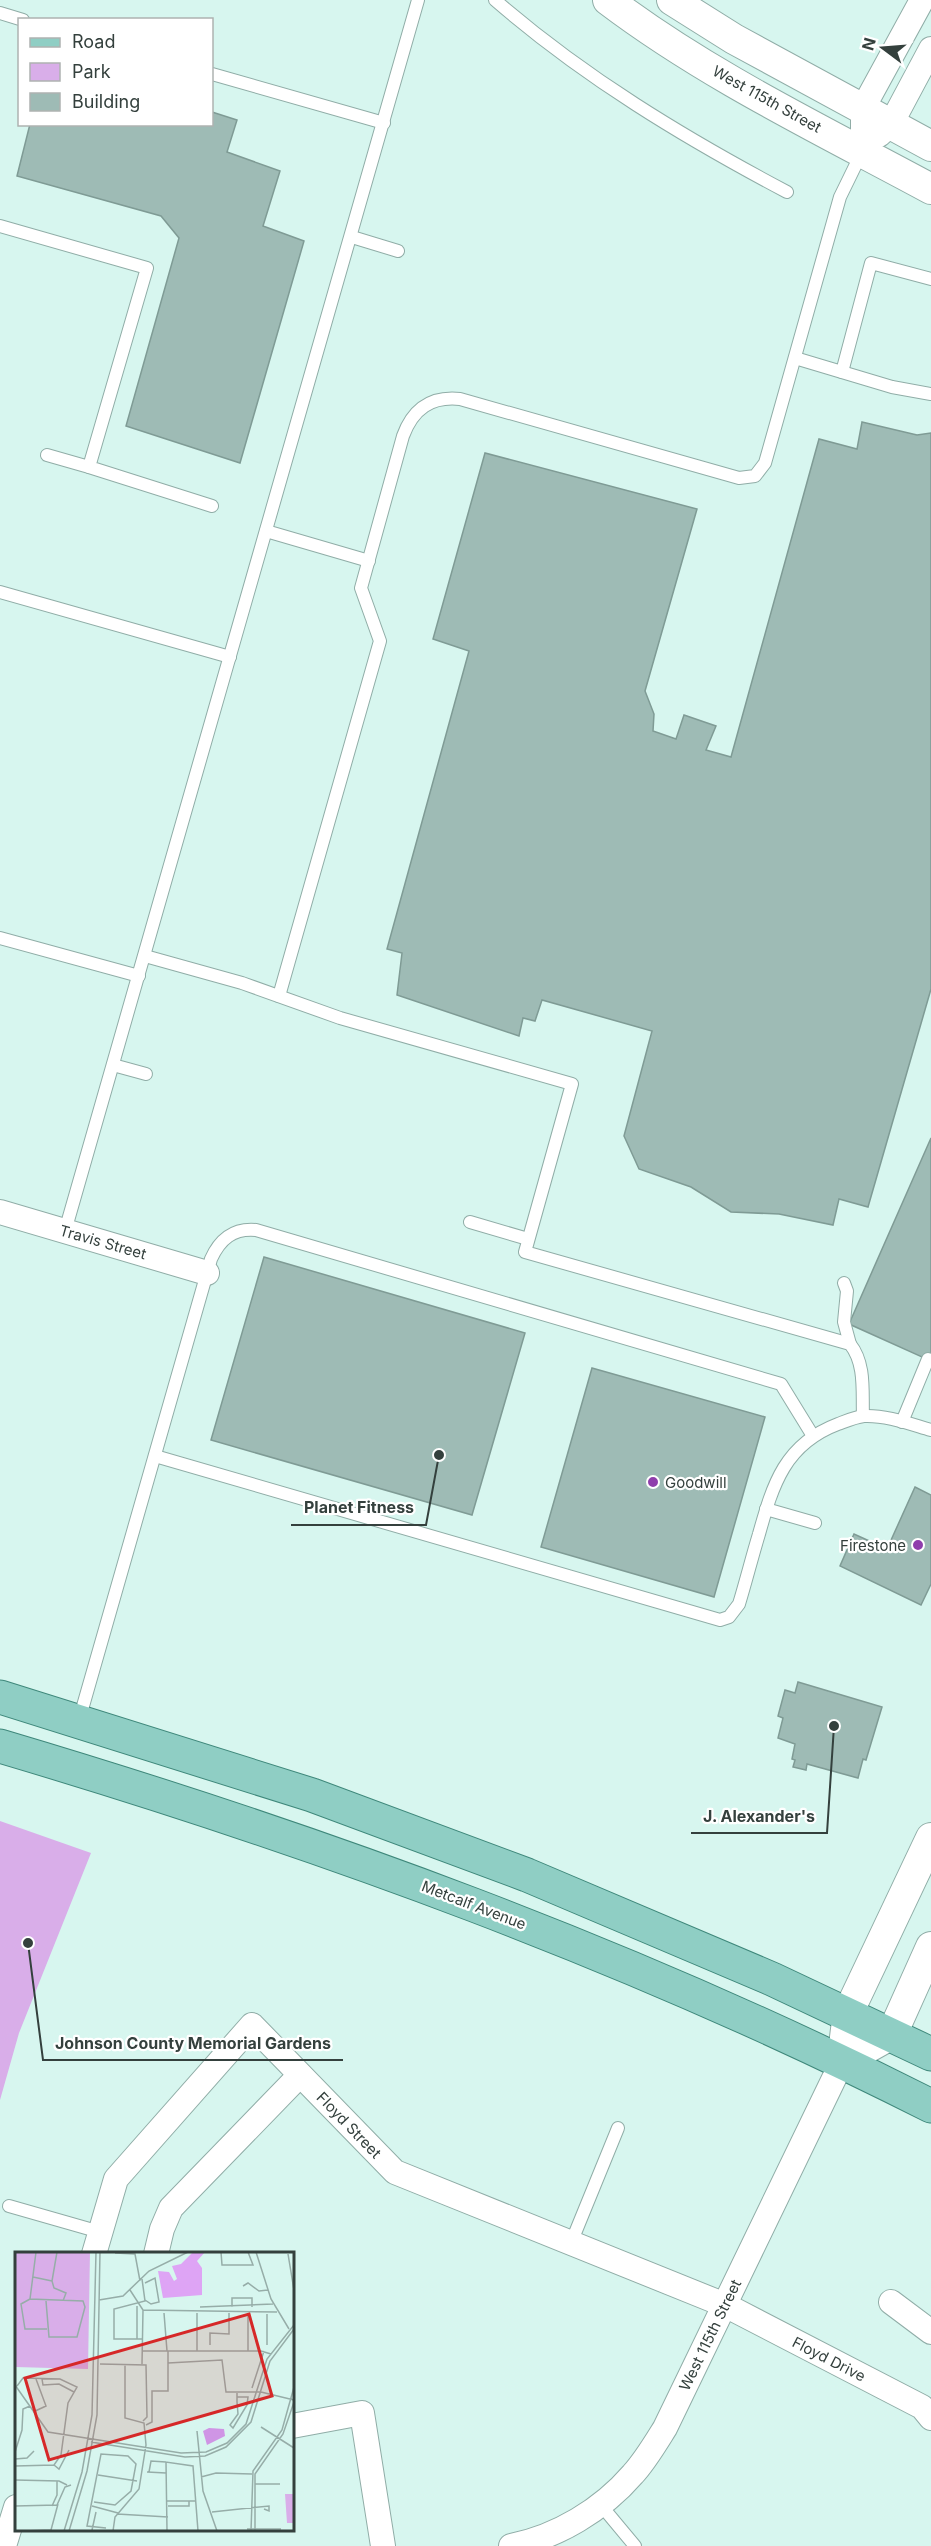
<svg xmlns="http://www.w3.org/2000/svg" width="931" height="2546" font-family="Inter,sans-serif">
<rect width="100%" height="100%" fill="#d7f6ef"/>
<polygon fill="#d9aee9" points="0,1821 91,1853 19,2033 0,2100"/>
<g fill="#9ebbb5" stroke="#7f9b95" stroke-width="1.5">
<polygon points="212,112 237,120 227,152 280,171 263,226 304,241 240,463 126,426 179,238 161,216 17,176 30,124 212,124"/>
<polygon points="862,422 917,435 931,433 931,989 868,1207 839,1199 833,1225 779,1214 731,1212 691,1187 639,1169 624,1136 652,1031 542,1000 535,1021 523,1018 519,1036 397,995 402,953 387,949 469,651 433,639 485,453 697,509 645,691 654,714 653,731 676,739 684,715 716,726 706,750 731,757 819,439 857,449"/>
<polygon points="931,1138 931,1361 849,1324"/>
<polygon points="264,1257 525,1333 472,1515 211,1440"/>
<polygon points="592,1368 765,1417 714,1597 541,1547"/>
<polygon points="915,1487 931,1495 931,1584 921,1605 840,1566 854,1534 887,1549"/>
<polygon points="798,1682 882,1707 866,1760 863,1759 858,1778 807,1764 806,1770 793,1767 795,1760 792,1759 795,1744 778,1738 783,1718 778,1716 785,1690 795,1693"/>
</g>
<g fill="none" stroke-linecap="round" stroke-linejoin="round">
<defs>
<g id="service">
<path d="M495 0C584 77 683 137 787 192"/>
<polyline points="0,13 23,20"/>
<polyline points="212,74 384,123"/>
<polyline points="0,226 147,268 89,467 212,506"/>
<polyline points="352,237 398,251"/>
<polyline points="795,358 892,387 931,394"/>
<polyline points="842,372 871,263 931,279"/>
<polyline points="47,455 89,467"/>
<polyline points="266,531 369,561"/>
<polyline points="0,592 230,657"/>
<polyline points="0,938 139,976"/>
<path d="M145 956 242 983 340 1018 572 1084 525 1252 850 1344C866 1364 862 1392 863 1416"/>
<path d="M279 996 380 641 361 588 403 436C413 409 431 396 460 399L739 478 755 476 765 463 840 197 862 152"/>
<polyline points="113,1065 146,1074"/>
<polyline points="470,1222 528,1239"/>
<polyline points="65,1231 418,0"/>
<polyline points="844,1283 847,1291 844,1322 850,1344"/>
<polyline points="902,1422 928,1359"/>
<path d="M155 1456 720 1620 729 1617 739 1604C746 1581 752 1557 759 1534 773 1484 785 1444 838 1424 846 1421 855 1417 864 1416 886 1415 910 1424 931 1430"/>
<polyline points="766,1509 815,1523"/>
<path d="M79 1720 211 1259C220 1239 233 1228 256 1230L781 1384 813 1436"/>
<polyline points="9,2206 100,2232"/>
<polyline points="571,2243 618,2128"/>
<polyline points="600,2504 635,2546"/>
</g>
<g id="minor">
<polyline points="879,135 891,124 931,49"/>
<polyline points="863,151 863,108 922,0"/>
<polyline points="0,1212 207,1273"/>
<polyline points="94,2254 116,2179 252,2025 395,2172 725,2305 922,2407 931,2418"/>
<polyline points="156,2254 162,2229 171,2208 300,2075"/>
<polyline points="891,2302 931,2332"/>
<polyline points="292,2426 362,2413 383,2546"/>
<polyline points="4,2546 16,2507"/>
<path d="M511 2546C557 2537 602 2510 633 2474 645 2461 655 2444 665 2428L842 2062"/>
</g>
<g id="tertiary">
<path d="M608 0C707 75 822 130 931 189"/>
<polyline points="672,0 734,39 931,146"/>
<polyline points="842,2062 848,2013 931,1838"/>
<polyline points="842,2062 892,2034 931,1947"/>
</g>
<g id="primary">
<polyline points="0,1697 312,1795 527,1875 772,1979 931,2054"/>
<path d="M0 1746C320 1841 633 1955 931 2106"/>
</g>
</defs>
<use href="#service" stroke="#90ada7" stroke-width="14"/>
<use href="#minor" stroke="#90ada7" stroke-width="26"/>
<use href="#tertiary" stroke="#90ada7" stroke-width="32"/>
<use href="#primary" stroke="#3f887b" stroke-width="35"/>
<use href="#service" stroke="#fff" stroke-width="12"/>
<use href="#minor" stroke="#fff" stroke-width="24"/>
<use href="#tertiary" stroke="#fff" stroke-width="30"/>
<use href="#primary" stroke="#8fcec4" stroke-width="33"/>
</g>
<g fill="#8f3dac" stroke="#fff" stroke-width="2">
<circle cx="653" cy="1482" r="6"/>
<circle cx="918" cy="1545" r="6"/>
</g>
<g text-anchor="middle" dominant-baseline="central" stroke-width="4.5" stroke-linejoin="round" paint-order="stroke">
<g font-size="15" fill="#34403d" stroke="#fff">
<text transform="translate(767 99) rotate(29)">West 115th Street</text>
<text transform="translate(103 1242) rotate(16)">Travis Street</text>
<text transform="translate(474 1905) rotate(21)">Metcalf Avenue</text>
<text transform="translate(349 2125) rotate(46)">Floyd Street</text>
<text transform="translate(710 2335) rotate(-64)">West 115th Street</text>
<text transform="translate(829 2359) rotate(27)">Floyd Drive</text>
</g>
<g font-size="15" fill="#34403d" stroke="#fff" text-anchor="start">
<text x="665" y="1482">Goodwill</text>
<text x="906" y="1545" text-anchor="end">Firestone</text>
</g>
</g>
<g transform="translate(15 2252)">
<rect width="279" height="279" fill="#d7f6ef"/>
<path d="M1 0H75L73 117 0 115ZM270 242H279V271H272Z" fill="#d9aee9"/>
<path d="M178 0H190L182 9 187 16V43L148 46 143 19 154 20 159 29 162 27 157 14 166 12Z" fill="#dea4f5"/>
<path d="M194 176 209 177 210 184 192 193 188 179Z" fill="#cf95e5"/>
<path fill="none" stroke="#96ada8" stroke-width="1.5" d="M21 0 15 47 68 49 70 55 62 85H34L31 49M42 0 37 29 39 36 51 41 48 49M206 0 207 13H238L233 0M241 0 256 47 274 77M100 1 120 2 125 29M273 2 279 38M18 25 37 29M127 27 130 49 99 57V87H127M228 34 233 31 244 39 253 38M115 38 128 58 127 112M15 47 6 52 10 77H32M84 48 108 44 134 19 173 0M130 48 136 52 144 50 140 26 130 31M185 55 258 52M217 55V46H237V55M128 58 262 60M149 61 152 99M182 61V99M233 61V99M122 87V54M195 93V81L214 82V61M252 93V62M127 99H246L256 102M153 111 207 108 211 140H246L279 148M85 112 131 113 132 165 128 169M27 127 28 133 44 132 59 140M0 133 33 180 166 201 191 200 212 191 231 172 252 107 279 73M237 136 249 99M222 145H233L232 153 218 176 215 173 223 162 222 150V141M18 160 31 154 21 127M131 173 137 170V139H153V99M246 175 279 196M182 179 188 239 202 279M76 190 170 205 190 204 211 195 236 170 255 109 279 77M0 200 7 178 8 157 15 154M0 207 12 206 19 199M39 213 44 217 54 198M0 214 39 213 46 203 53 151 62 135 45 127 8 126 2 134M132 220 151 221M134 220 136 209 151 210M83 223 122 229M186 225 201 221 237 222M0 228 44 229 52 233M240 232H265M152 249H180M79 250 100 253 116 239 121 212 113 204 86 202 72 274 91 276M0 254 42 253 50 235 56 233M37 254 42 243V229M77 254 103 261M153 254H174V249M197 260 254 254V259L249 257M102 262 153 265M232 277H266M77 278 81 260M9 279 36 278 43 252M49 279 67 220 77 163 81 0M54 279 72 219 82 163 85 0M98 279 100 265 124 237 131 193 129 171 110 166V112M152 279 151 210 178 214 183 279M236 279 238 219 267 178 279 135M240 279V222L268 182 279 150"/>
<path fill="#d62828" fill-opacity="0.15" stroke="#d62828" stroke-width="3" d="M234 62 257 144 34 208 10 126Z"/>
<rect width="279" height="279" fill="none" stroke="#34403d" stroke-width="3"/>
</g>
<path fill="none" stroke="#34403d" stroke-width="2" d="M439 1455L426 1525H291M834 1726L827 1833H691M28 1943L43 2060H343"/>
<g fill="#34403d" stroke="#fff" stroke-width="2">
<circle cx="439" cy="1455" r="6"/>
<circle cx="834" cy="1726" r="6"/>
<circle cx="28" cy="1943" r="6"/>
</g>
<g font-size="16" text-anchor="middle" font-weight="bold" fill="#34403d" stroke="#fff" stroke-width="4.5" stroke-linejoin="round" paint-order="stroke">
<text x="359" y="1513">Planet Fitness</text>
<text x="759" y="1822">J. Alexander's</text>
<text x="193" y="2049">Johnson County Memorial Gardens</text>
</g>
<rect x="18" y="18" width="195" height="108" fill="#ffffff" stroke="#aeb3b1" stroke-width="1.5"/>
<rect x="30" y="38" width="30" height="9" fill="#8fcec4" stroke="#aeb3b1" stroke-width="1.5"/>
<text x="72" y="48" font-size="18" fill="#34403d">Road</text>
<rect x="30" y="63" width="30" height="18" fill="#d9aee9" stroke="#aeb3b1" stroke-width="1.5"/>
<text x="72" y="78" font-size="18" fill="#34403d">Park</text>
<rect x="30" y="93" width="30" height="18" fill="#9ebbb5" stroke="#aeb3b1" stroke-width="1.5"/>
<text x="72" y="108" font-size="18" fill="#34403d">Building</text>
<g transform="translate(883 48) rotate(286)" stroke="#ffffff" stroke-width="4.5" paint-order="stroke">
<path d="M0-4.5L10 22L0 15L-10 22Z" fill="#34403d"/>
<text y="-9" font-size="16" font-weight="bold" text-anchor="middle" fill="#34403d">N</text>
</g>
</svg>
